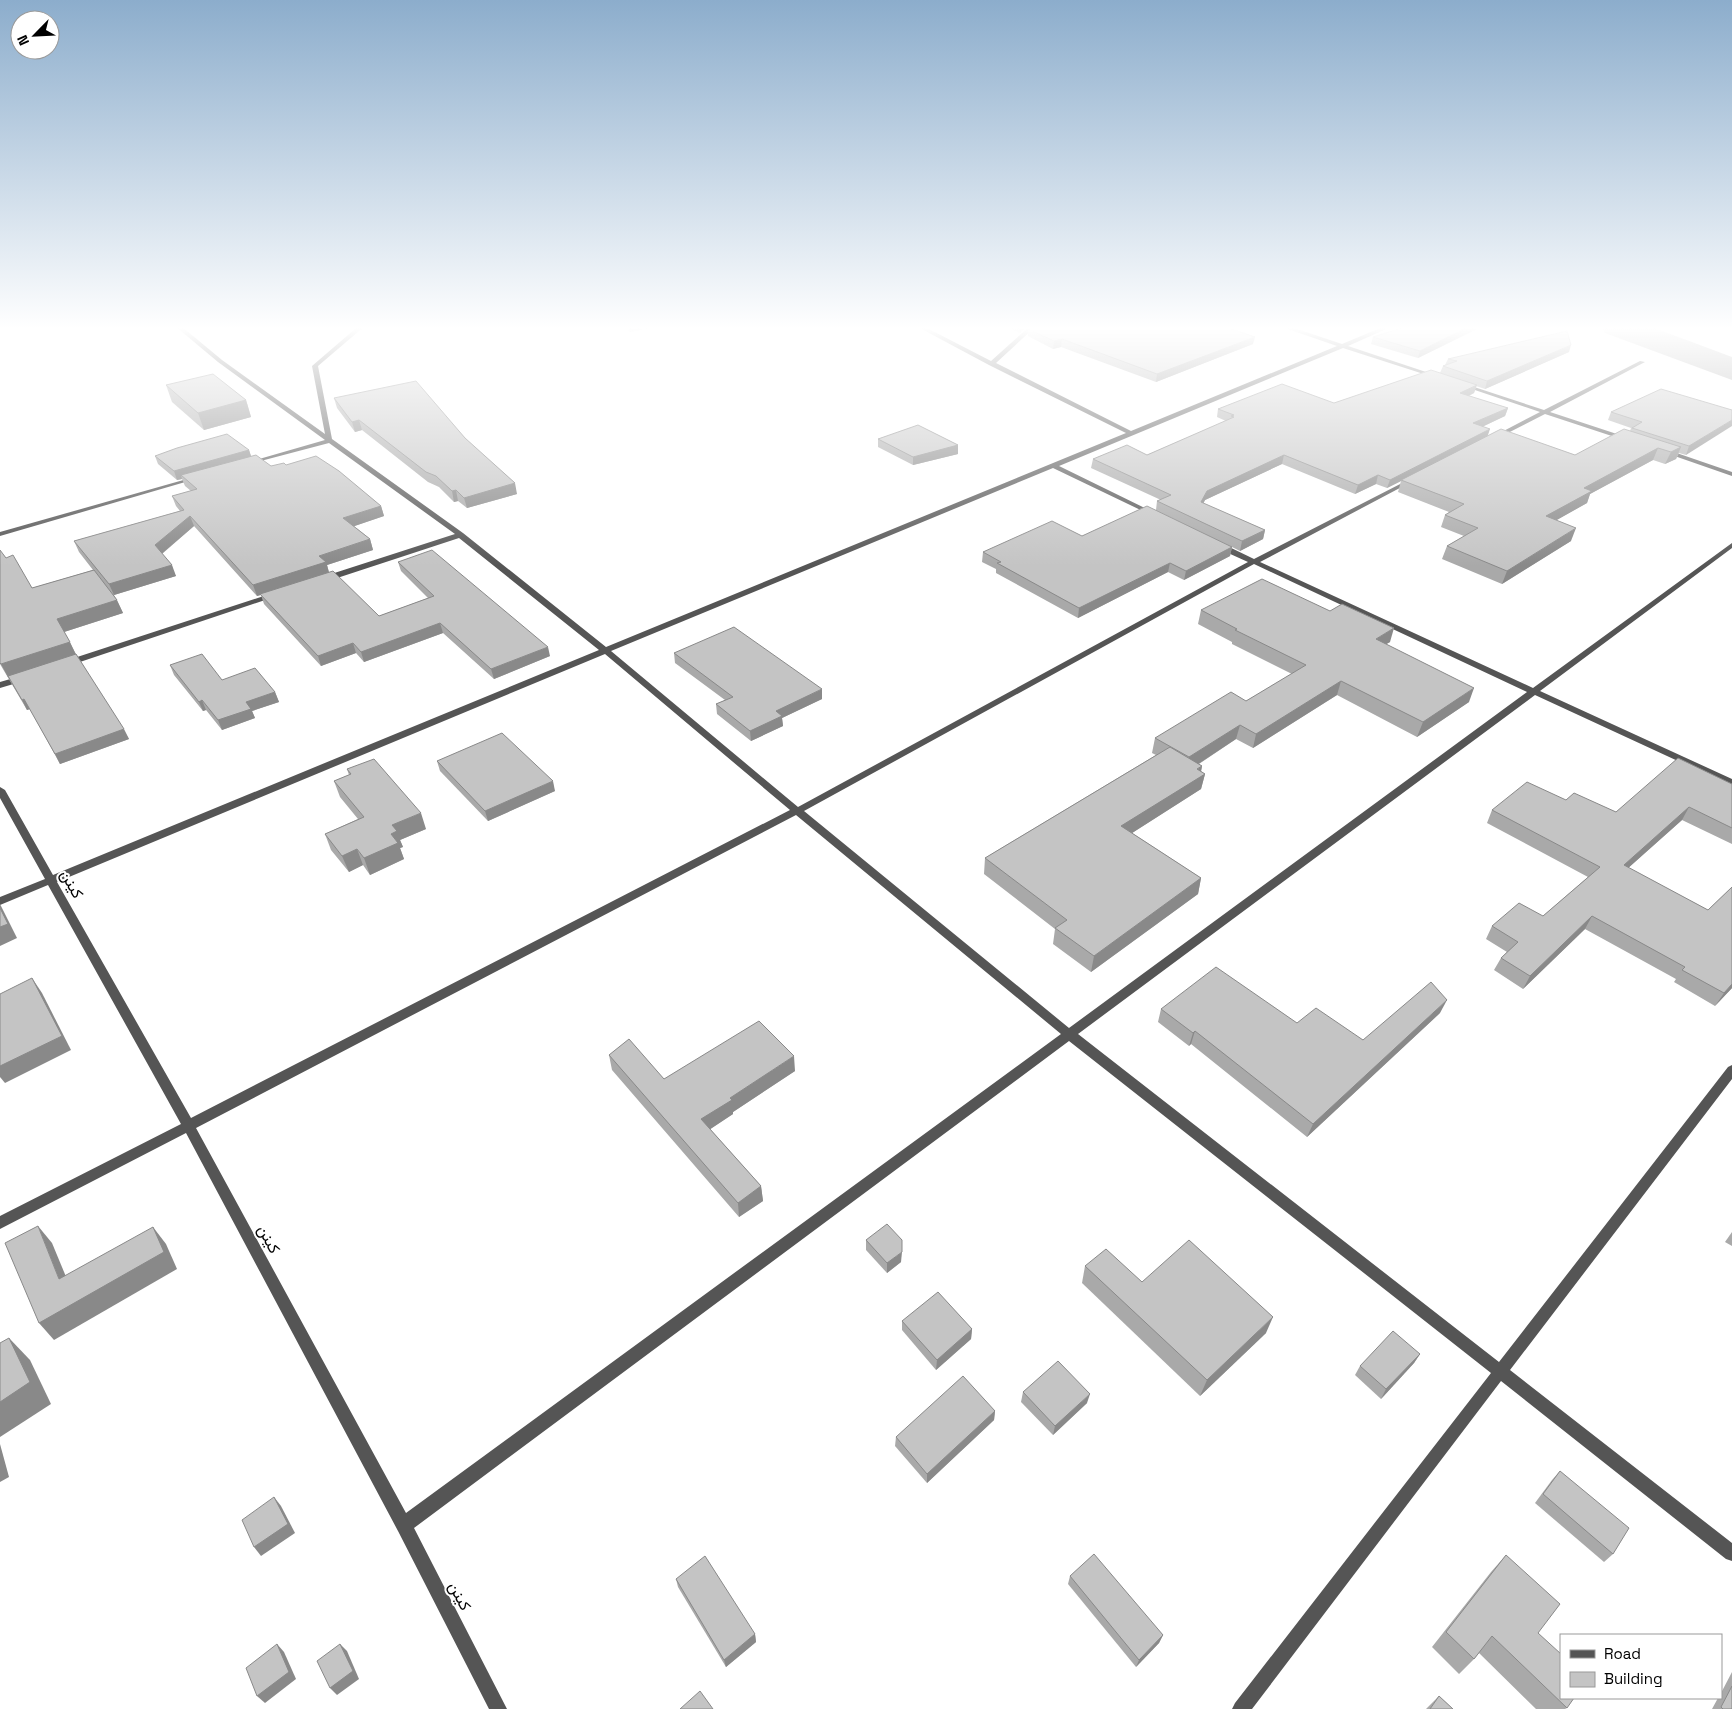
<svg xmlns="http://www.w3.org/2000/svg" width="1732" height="1709" font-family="'Space Grotesk',Vazirmatn,sans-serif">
<rect width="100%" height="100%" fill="#fff"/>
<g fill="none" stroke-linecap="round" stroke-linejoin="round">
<polygon fill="#a3a3a3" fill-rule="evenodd" points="1601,326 1649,326 1732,357 1732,380 1605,333"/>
<g fill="#555" fill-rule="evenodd">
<path d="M175 326H181L222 360 325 434 312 366 355 329 360 326H367L359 331 318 366 332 439 463 533 606 647 1126 433 989 365 916 326H923L991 361 1030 326H1036L996 363 1131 431 1337 346 1279 326H1288L1342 344 1385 326H1393L1348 346 1438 376 1433 377 1343 348 1059 466 1155 513V515H1151L1053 468 611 651 798 807 1248 562 1217 548V544H1223L1254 559 1408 480 1413 481 1260 562 1533 688 1732 543V548L1540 691 1732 779V786L1535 695 1078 1034 1499 1362 1728 1067 1732 1065V1079L1510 1370 1732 1543V1561L1726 1559 1501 1381 1252 1709H1232L1235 1703 1491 1373 1069 1041 414 1528 507 1709H489L398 1531 186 1133 0 1229V1216L181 1124 48 885 0 905V897L45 879 0 798V787L5 790 53 875 599 650 459 538 328 581H322V577L455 534 329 443 249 464V462L325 440 218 362ZM1254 564 1527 692 1069 1028 804 811ZM605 654 790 810 191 1118 57 882ZM796 815 1061 1034 406 1513 196 1128Z"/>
<polygon points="1640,361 1645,362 1550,412 1629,438 1629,440 1627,441 1545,414 1498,438 1494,438 1494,436 1540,412 1460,385 1465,384 1544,410"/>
<polygon points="1665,449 1732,472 1732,476 1663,452 1662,451"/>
<polygon points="194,477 199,478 0,536 0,532"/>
<polygon points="273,593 276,593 280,595 71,665 68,665 64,663 65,661"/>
<polygon points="24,675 27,676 27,680 0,688 0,682"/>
</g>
</g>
<g fill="#a9a9a9">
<polygon points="625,326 661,326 630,332"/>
<polygon points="1006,326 1027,326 1020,333"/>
<polygon points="1031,326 1226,326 1224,327 1253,344 1156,382 1061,347 1053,349 1028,336 1028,329"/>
<polygon points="1481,327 1418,358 1371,344 1373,337"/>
<polygon points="1569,352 1485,389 1476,386 1474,393 1469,396 1508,408 1505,416 1482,427 1487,436 1575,455 1630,431 1631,428 1608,420 1611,412 1732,410 1686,455 1679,453 1676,459 1665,464 1653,460 1590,494 1587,503 1556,520 1571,541 1502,584 1442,559 1447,546 1464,536 1441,527 1445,515 1449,512 1398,492 1401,481 1387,488 1376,484 1355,494 1282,464 1205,500 1203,503 1265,530 1263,539 1240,551 1232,547 1230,556 1184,580 1168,572 1078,618 996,573 996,569 982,562 983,552 1082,536 1156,510 1157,501 1161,500 1091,468 1093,459 1147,455 1226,421 1217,417 1218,409 1334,403 1440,373 1443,366 1445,365 1448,359"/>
<polygon points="166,385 246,400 251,417 204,430 172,402"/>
<polygon points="334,398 465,438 517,494 467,508 458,501 454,502 439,487 428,482 362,430 355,432 337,408"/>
<polygon points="878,439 958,445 958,454 913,465 878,447"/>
<polygon points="249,450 251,456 271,466 286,465 381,506 384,516 354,526 370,539 373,550 327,565 329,572 379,616 428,598 401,571 398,562 550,656 494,679 443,633 364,662 356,653 321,666 264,604 261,595 257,596 194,526 162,554 176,576 114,595 123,613 64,632 76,654 129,739 60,764 30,709 27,710 0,664 0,550 6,558 32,588 93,570 79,552 74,541 180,511 176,506 172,496 191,491 185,486 182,479 177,480 158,464 155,456"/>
<polygon points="1201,610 1390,642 1386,644 1469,702 1417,737 1337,695 1253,748 1236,739 1199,764 1202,766 1201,771 1205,774 1201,789 1132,833 1201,878 1198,894 1091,972 1053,944 1055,929 984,874 985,858 1156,755 1152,753 1155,738 1246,701 1292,674 1232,644 1232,642 1198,624"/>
<polygon points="674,653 822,699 782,718 783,726 751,741 717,714 716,704 725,700 675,663"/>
<polygon points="170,665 222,680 275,692 279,702 252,711 255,718 222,730 206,710 203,711 174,675"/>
<polygon points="437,761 555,791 488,821 440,771"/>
<polygon points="347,769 426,829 400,840 403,847 400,848 404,859 370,875 363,865 349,872 331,850 325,834 358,819 340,797 334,781 349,775"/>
<polygon points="1732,784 1732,844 1682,820 1628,868 1708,910 1732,887 1732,988 1715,1006 1674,982 1676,979 1585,929 1523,989 1494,970 1501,958 1507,952 1486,939 1492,926 1543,916 1588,877 1487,823 1492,810 1566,800 1616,812"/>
<polygon points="1161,1009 1297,1023 1363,1040 1440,1013 1307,1137 1191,1044 1189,1046 1158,1022"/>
<polygon points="609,1055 664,1079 795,1071 733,1112 733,1114 710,1129 761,1186 763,1201 739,1217 612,1070"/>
<polygon points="1732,1232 1732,1246 1725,1242"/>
<polygon points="866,1240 901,1262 887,1273 866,1250"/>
<polygon points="1085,1266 1142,1282 1266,1333 1200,1396 1082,1283"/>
<polygon points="902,1321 972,1329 971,1339 936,1370 902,1330"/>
<polygon points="1420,1354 1414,1363 1381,1399 1355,1375 1360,1366"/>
<polygon points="1023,1392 1087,1403 1053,1435 1021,1402"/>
<polygon points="995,1411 994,1420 927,1483 895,1446 896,1437"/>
<polygon points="1560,1471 1613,1554 1604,1562 1535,1503 1552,1480"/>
<polygon points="1506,1555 1538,1633 1567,1708 1565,1709 1536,1709 1479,1653 1474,1659 1459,1674 1432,1647 1491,1572"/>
<polygon points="1070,1576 1163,1635 1159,1643 1136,1667 1068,1584"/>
<polygon points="676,1579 755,1634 756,1642 726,1667 678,1587"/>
<polygon points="1732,1672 1732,1709 1712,1709 1718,1698 1721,1698 1721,1693"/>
<polygon points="1439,1696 1453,1709 1426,1709"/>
</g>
<g fill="#898989">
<polygon points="630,326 661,326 630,332"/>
<polygon points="1020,326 1027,326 1020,333"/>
<polygon points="1470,326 1482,326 1481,327 1418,358 1420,351"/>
<polygon points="1255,337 1253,344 1156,382 1157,374"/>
<polygon points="1062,339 1061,347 1053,349 1054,341"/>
<polygon points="1571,345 1569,352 1485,389 1487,381"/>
<polygon points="1477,385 1474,393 1457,401 1460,393"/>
<polygon points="246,400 251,417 204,430 198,413"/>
<polygon points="1508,408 1505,416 1471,432 1473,423"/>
<polygon points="359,420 362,430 355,432 352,422"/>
<polygon points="1732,420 1732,426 1686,455 1689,446"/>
<polygon points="1490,429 1487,438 1401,480 1401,481 1387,488 1390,480"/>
<polygon points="958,445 958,454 913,465 913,457"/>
<polygon points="1681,447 1676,459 1665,464 1671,452"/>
<polygon points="1658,448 1653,460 1590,494 1587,503 1541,529 1546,516 1584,488"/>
<polygon points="249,450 252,459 181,475 182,479 177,480 174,471"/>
<polygon points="1284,455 1282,464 1205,500 1200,511 1201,502 1207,491"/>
<polygon points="1378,475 1376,484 1355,494 1358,485"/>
<polygon points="515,483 517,494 467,508 464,498"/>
<polygon points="456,490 458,501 454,502 452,491"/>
<polygon points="381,506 384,516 346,529 343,518"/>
<polygon points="190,516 194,526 159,556 155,545"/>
<polygon points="1576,528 1571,541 1502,584 1507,571"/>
<polygon points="1265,530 1263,539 1240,551 1242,541"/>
<polygon points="370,539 373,550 327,565 329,573 257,596 253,585 319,556"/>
<polygon points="1232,547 1230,556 1184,580 1186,571"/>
<polygon points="1170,563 1168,572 1078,618 1079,608"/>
<polygon points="172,565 176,576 114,595 109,584"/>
<polygon points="117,600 123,613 64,632 57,619"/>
<polygon points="440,623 443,633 364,662 361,652"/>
<polygon points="1394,628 1390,642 1371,653 1376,639"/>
<polygon points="70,642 76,655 8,677 1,664"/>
<polygon points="353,643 356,653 321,666 318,656"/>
<polygon points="548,647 550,656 494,679 491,669"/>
<polygon points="1341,681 1337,695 1253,748 1256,734"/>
<polygon points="1474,688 1469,702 1417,737 1423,722"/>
<polygon points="822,689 822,699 782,718 783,726 751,741 750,731 776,711"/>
<polygon points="275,692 279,702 252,711 255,718 222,730 218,720 246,702"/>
<polygon points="24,699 30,709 27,710 22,700"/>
<polygon points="202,700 206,710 203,711 199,702"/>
<polygon points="1240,725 1236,739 1186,772 1189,757"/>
<polygon points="124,729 129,739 60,764 55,754"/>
<polygon points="1202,766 1200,777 1205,774 1201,789 1118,842 1121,826"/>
<polygon points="553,781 555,791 488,821 485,811"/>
<polygon points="1689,807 1682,820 1617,878 1624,865"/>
<polygon points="421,813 426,829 400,840 403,847 400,848 404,859 370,875 364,858 391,834 392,825"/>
<polygon points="357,849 363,865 349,872 342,856"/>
<polygon points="1201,878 1198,894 1091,972 1094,956"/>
<polygon points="0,904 17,938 0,946"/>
<polygon points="1592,916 1585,929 1523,989 1530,976"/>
<polygon points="32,978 42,993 71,1050 5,1083 0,1077 0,1066"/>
<polygon points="1732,984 1732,988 1715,1006 1724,993"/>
<polygon points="1447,1000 1440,1013 1307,1137 1313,1124"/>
<polygon points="1195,1031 1191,1044 1189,1046 1193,1033"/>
<polygon points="794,1056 795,1071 733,1112 733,1114 703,1134 701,1119 730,1098"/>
<polygon points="761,1186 763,1201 739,1217 738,1203"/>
<polygon points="38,1226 52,1243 74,1296 59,1279"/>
<polygon points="153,1227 166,1244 177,1269 54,1340 39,1323"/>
<polygon points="902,1252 901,1262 887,1273 887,1263"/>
<polygon points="1273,1317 1266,1333 1200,1396 1207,1380"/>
<polygon points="972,1329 971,1339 936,1370 937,1360"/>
<polygon points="9,1338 30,1360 51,1404 0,1437 0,1402"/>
<polygon points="1420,1354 1414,1363 1381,1399 1386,1389"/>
<polygon points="1090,1394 1087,1403 1053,1435 1055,1426"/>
<polygon points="995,1411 994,1420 927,1483 927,1474"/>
<polygon points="0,1444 9,1477 0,1482"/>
<polygon points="274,1497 281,1506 295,1533 261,1556 254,1547"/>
<polygon points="755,1634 756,1642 726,1667 724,1660"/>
<polygon points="1163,1635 1159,1643 1136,1667 1139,1660"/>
<polygon points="277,1644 284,1652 296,1679 265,1703 257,1696"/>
<polygon points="340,1644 347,1651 359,1679 337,1695 330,1688"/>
</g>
<g fill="#c4c4c4" stroke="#898989">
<polygon points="1031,326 1223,326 1255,337 1157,374 1062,339 1054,341 1028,329"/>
<polygon points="1408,326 1470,326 1420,351 1373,337"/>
<polygon points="1567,331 1571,345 1487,381 1443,366 1457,361 1448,359"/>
<polygon points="1431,370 1477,385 1460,393 1508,408 1473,423 1490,429 1390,480 1378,475 1358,485 1284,455 1207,491 1201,502 1265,530 1242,541 1157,501 1171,495 1093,459 1127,445 1147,455 1234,417 1231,416 1234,415 1218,409 1282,384 1334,403"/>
<polygon points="213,374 246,400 198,413 166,385"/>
<polygon points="416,381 465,438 515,483 464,498 456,490 452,491 436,476 426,472 359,420 352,422 334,398"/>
<polygon points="1661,389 1732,410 1732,420 1689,446 1632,428 1642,422 1611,412"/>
<polygon points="918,425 958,445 913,457 878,439"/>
<polygon points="1501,429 1575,455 1624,429 1681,447 1671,452 1658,448 1584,488 1592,491 1546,516 1576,528 1507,571 1447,546 1478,528 1445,515 1464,504 1401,480"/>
<polygon points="227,434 249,450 174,471 155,456 177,448"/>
<polygon points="256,455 271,466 284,463 286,465 316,456 339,471 381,506 343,518 370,539 319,556 326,562 253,585 190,516 155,545 172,565 109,584 74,541 184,510 172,496 197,489 181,475"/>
<polygon points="1147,506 1232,547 1186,571 1170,563 1079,608 997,563 1001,562 983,552 1052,521 1082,536"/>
<polygon points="0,550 6,558 13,555 32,588 94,570 117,600 57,619 70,642 1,664 0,663"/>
<polygon points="432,550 548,647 491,669 440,623 361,652 353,643 318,656 260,594 333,571 379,616 434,596 398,562"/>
<polygon points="1262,579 1330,611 1342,604 1394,628 1376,639 1474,688 1423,722 1341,681 1256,734 1240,725 1189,757 1155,738 1231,692 1246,701 1306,665 1235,630 1237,629 1201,610"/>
<polygon points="734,627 822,689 776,711 782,716 750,731 716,704 733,697 674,653"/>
<polygon points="76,654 124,729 55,754 24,699 22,700 8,676"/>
<polygon points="202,654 222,680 255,668 275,692 246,702 251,709 218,720 202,700 199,702 170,665"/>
<polygon points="502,733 553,781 485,811 437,761"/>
<polygon points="1170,747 1202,766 1197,769 1205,774 1121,826 1201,878 1094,956 1055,928 1067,920 985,858"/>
<polygon points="1678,758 1732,784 1732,828 1689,807 1624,865 1708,910 1732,887 1732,984 1724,993 1682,970 1685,967 1592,916 1530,976 1501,958 1518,942 1492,926 1519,903 1543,916 1600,867 1492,810 1527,782 1566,800 1574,793 1616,812"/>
<polygon points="374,759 421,813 392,825 397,831 391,834 398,843 364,858 357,849 342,856 325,834 364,817 334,781 351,774 347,769"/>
<polygon points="0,908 8,924 0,927"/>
<polygon points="1216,967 1297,1023 1316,1008 1363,1040 1431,982 1447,1000 1313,1124 1195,1031 1193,1033 1161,1009"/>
<polygon points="32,978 62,1036 0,1066 0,994"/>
<polygon points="759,1021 794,1056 730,1098 732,1100 701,1119 761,1186 738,1203 609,1055 629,1039 664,1079"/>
<polygon points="887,1224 902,1240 902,1252 887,1263 866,1240"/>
<polygon points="38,1226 59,1279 153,1227 164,1252 39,1323 5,1243"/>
<polygon points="1189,1240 1273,1317 1207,1380 1085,1266 1106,1249 1142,1282"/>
<polygon points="938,1292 972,1329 937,1360 902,1321"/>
<polygon points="1393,1331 1420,1354 1386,1389 1360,1366"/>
<polygon points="9,1338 30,1382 0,1402 0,1343"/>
<polygon points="1058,1361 1090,1394 1055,1426 1023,1392"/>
<polygon points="963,1376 995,1411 927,1474 896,1437"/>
<polygon points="1560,1471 1629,1528 1613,1554 1543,1494"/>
<polygon points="274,1497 288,1524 254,1547 242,1520"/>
<polygon points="1094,1554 1163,1635 1139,1660 1070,1576"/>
<polygon points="1506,1555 1560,1604 1538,1633 1561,1654 1561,1698 1574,1698 1567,1708 1492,1636 1474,1659 1446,1632"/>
<polygon points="705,1556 755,1634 724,1660 676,1579"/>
<polygon points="277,1644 289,1672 257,1696 246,1668"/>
<polygon points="340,1644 353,1671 330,1688 317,1661"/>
<polygon points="1732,1686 1732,1709 1723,1709 1721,1707"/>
<polygon points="700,1691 713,1709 680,1709"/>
<polygon points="1439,1696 1453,1709 1430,1709"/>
</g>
<linearGradient id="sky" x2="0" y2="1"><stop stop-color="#8cadcc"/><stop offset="0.58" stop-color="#fff"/><stop offset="1" stop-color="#fff" stop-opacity="0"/></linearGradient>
<rect width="1732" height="566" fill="url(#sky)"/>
<g text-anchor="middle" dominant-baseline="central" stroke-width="4" stroke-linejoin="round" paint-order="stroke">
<g font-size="16" fill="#000" stroke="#fff">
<text transform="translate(72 884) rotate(61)">كينن</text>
<text transform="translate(269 1239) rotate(62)">كينن</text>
<text transform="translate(460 1596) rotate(63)">كينن</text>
</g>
</g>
<rect x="1560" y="1634" width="162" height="65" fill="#ffffff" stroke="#999999"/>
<rect x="1570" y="1650" width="25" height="8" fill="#555555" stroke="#999999"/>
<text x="1604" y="1659" font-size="15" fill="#000000">Road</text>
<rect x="1570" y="1672" width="25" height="15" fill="#c4c4c4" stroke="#999999"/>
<text x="1604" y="1684" font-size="15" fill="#000000">Building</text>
<g transform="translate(35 35) rotate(246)"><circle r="24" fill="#ffffff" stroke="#999999"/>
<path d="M0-4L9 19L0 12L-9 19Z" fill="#000000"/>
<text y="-8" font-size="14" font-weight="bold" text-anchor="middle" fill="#000000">N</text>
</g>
</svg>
